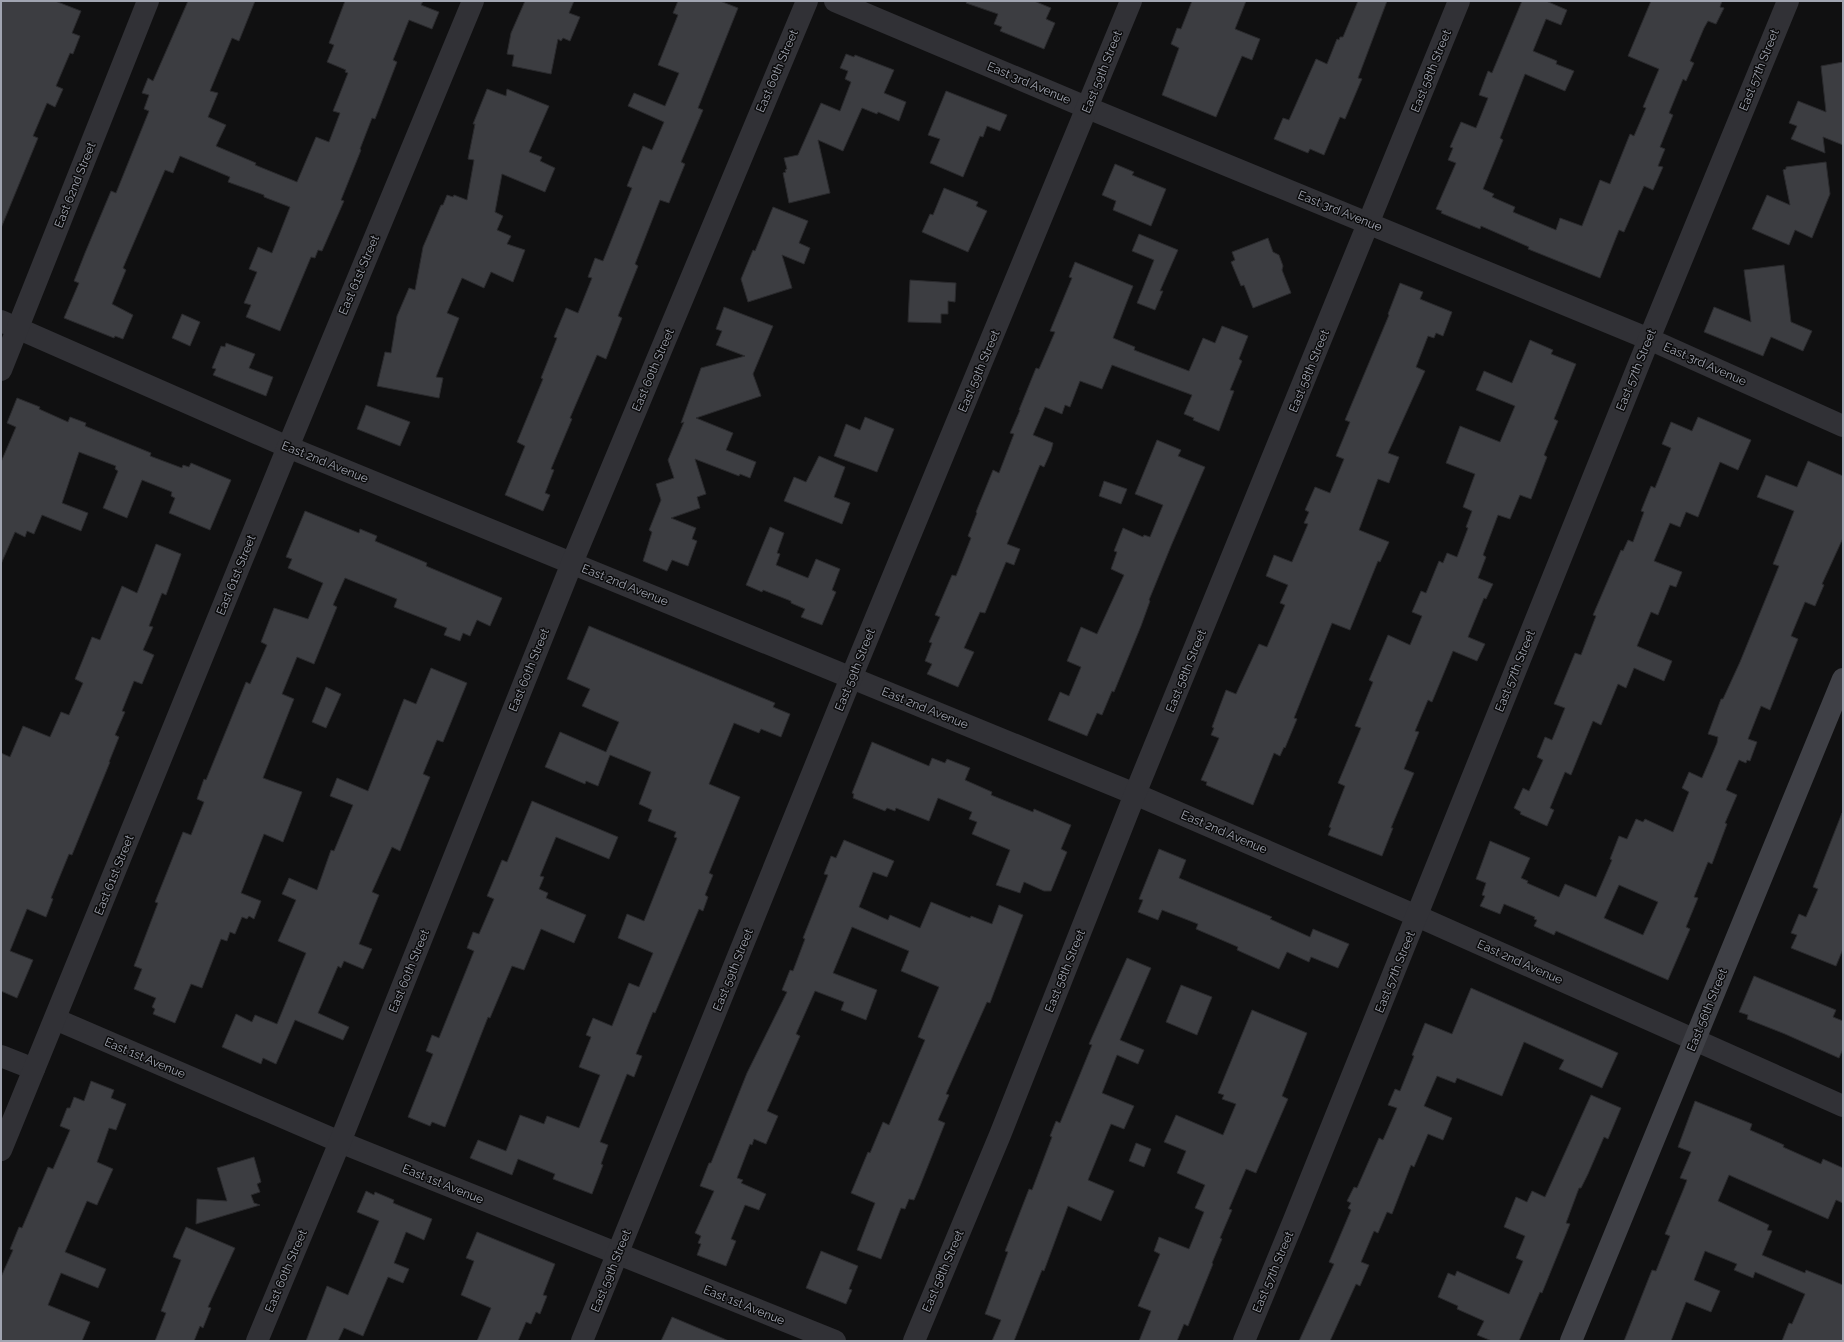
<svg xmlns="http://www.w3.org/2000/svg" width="1844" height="1342" font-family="Raleway,sans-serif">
<rect width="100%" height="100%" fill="#101011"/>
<g fill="#3c3d41" stroke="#2a2a2d" fill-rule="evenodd">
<polygon points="1,1 55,1 81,11 72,33 80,36 73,54 70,53 56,86 63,89 55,107 47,103 33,136 38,138 1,228"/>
<polygon points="188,1 255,1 239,41 232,38 210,91 218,93 208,117 226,125 216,146 256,163 255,165 297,182 316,137 329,142 340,113 333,111 348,73 345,72 346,70 327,62 334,45 329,43 345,1 423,1 421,5 439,12 432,29 409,20 393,60 397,62 375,119 372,118 360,149 361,150 341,200 344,201 322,251 318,250 315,258 311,257 280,331 246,317 251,305 244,303 257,272 249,269 258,247 272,253 290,207 264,197 264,195 228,182 230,177 180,156 173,173 165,170 123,268 126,270 112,304 133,315 123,339 115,336 114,338 64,318 79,283 74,281 85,253 111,191 116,193 149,111 144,109 149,95 142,93 148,78 153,81"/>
<polygon points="525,1 574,1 569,13 580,17 570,41 563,38 561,41 558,39 551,74 512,66 514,55 507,54 511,33"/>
<polygon points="678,1 720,1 738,8 698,108 703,110 681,162 685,164 669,203 660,200 635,264 638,266 618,316 622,318 606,359 597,355 570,418 572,419 551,469 554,470 545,493 550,495 543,511 505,495 525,446 517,442 543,379 541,378 557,338 554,337 566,308 578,313 592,278 588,277 595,258 603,261 632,188 627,186 643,146 652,150 664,122 628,106 634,93 665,106 679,73 658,65 678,15 673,13"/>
<polygon points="967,1 1034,1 1051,8 1046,19 1055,23 1044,49 1000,31 1002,27 994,24 998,14 966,3"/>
<polygon points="1192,1 1246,1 1235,29 1260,39 1252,60 1242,56 1216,117 1162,95 1179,48 1171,44 1177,28 1181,29"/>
<polygon points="1358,1 1387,1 1358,78 1362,79 1361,81 1345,119 1340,117 1324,155 1310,149 1308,153 1274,139 1283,118 1289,120 1316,59 1327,64 1337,39 1339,40 1340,37 1343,37"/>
<polygon points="1522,1 1546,1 1567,10 1561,25 1546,19 1533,51 1557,61 1556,64 1574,71 1565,91 1525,74 1500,138 1503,140 1483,189 1494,194 1492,197 1515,207 1513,212 1556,230 1560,218 1582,226 1600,180 1610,184 1630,134 1634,136 1646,108 1643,107 1659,69 1628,56 1651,1 1722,1 1720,7 1724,8 1716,24 1708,21 1704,28 1690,61 1694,63 1686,81 1683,79 1669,113 1673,115 1660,147 1665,149 1658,166 1663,167 1653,190 1644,186 1624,232 1619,230 1600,278 1528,249 1529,247 1481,226 1480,229 1441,213 1442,211 1436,209 1456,163 1448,160 1453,148 1450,147 1461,122 1476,128 1488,98 1479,95 1488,71 1492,73"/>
<polygon points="846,54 854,57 855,55 894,70 884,93 906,102 899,121 878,112 877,114 862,108 843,151 818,140 830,193 789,203 783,173 786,172 785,170 787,169 784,158 798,155 821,103 840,111 851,82 845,79 848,71 840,68"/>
<polygon points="1843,62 1843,145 1823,137 1825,153 1791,139 1797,126 1789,123 1798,101 1826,112 1821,66"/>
<polygon points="487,89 506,96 507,89 549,106 529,152 542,157 540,161 555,168 545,192 502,174 495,212 503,216 497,230 511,236 507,244 525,250 513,282 491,272 484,288 462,278 447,313 459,318 436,377 443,378 439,398 377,386 385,352 391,353 397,316 409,288 415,290 423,247 441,205 443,205 447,195 453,197 454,195 467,200 474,160 468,159 475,124 473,124"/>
<polygon points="946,91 1007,115 1000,131 987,126 983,137 980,136 963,177 930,163 940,139 928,135"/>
<polygon points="1826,162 1830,194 1812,238 1795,230 1789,245 1752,229 1767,195 1790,205 1783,170 1786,169 1786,167"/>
<polygon points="1115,164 1134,172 1132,175 1166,189 1151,226 1113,210 1116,201 1102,195"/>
<polygon points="944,188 978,202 976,206 987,211 968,252 922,232 930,214 933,215"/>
<polygon points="773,207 808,221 799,243 810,248 804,264 782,255 792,288 748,302 741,279 753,250 755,251"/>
<polygon points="1139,234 1178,250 1160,291 1163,291 1155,310 1137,303 1154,260 1132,251"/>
<polygon points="1268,238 1273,252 1279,255 1283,266 1282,270 1291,293 1253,308 1244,285 1241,286 1231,262 1235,260 1232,252"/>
<polygon points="1075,262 1133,286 1113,338 1135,347 1134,350 1189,371 1203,338 1215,343 1222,326 1248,336 1239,359 1242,361 1230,390 1234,391 1219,431 1193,420 1194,418 1184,414 1192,395 1112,365 1102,389 1080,381 1070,407 1065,405 1062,414 1045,407 1033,435 1053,443 1051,451 1044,467 1040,465 1007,544 1020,549 1014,565 1006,562 985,613 980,612 964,648 974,652 958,687 927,674 932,664 925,661 932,643 929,642 940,617 935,615 952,575 956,576 971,538 968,536 977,513 976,512 993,470 999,473 1014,434 1010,433 1020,410 1019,410 1036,368 1039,369 1055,332 1050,331 1072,278 1069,277"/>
<polygon points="1784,265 1791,322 1812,331 1803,351 1771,337 1763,356 1704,332 1714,307 1751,322 1744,270"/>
<polygon points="910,280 956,283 955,302 948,301 948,314 941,314 941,323 908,322"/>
<polygon points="1400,283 1423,292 1420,299 1452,312 1443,336 1436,333 1434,338 1428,336 1416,367 1425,371 1388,453 1399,457 1389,483 1378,479 1359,530 1389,542 1380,562 1378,561 1350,630 1332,623 1294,718 1297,719 1285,748 1284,747 1280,756 1274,753 1253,805 1206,785 1207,782 1201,780 1219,738 1211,735 1214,728 1212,727 1226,690 1236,694 1259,644 1267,647 1285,605 1280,603 1288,585 1266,576 1274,555 1292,562 1308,524 1304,523 1309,512 1305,510 1315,487 1330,493 1344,459 1336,456 1350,422 1345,420 1389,315 1388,314"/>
<polygon points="724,307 773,326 753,374 761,396 696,418 733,433 726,450 756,462 750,478 740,474 739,476 695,459 706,494 697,497 700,508 671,518 696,528 692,539 697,541 688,566 672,560 667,571 643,561 652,532 649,530 661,500 656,484 674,478 668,460 684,422 681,423 701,368 745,356 716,345 722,331 716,329"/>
<polygon points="182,314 200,322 190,346 172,338"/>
<polygon points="1530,340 1553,350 1551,354 1576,364 1554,419 1558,421 1544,455 1547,457 1531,499 1520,495 1510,519 1498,515 1483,555 1486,557 1478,578 1493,584 1486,599 1484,598 1468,637 1485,644 1477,661 1453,651 1432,702 1428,700 1415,731 1419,732 1404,769 1414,773 1391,828 1393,828 1382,856 1328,835 1331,828 1329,827 1345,786 1338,783 1361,728 1355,726 1373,682 1369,680 1388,635 1410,645 1422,616 1412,612 1421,591 1426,593 1439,561 1443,563 1447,553 1457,557 1468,528 1466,527 1472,511 1463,507 1475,474 1446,463 1460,426 1500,442 1515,406 1476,390 1484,371 1512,383"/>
<polygon points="226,343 255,354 249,368 273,377 266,396 213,375 216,369 212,368 221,346 225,347"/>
<polygon points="17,398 40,407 39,409 68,422 70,417 86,423 85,426 151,453 150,456 182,468 183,465 189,467 191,463 231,480 210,530 169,513 175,498 171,496 172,492 142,480 127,518 103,508 118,471 115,469 116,466 79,452 62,503 88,513 81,531 42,515 34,534 27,531 25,537 15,532 1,564 1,462 16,427 7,423"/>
<polygon points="366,405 410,422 400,446 357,429"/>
<polygon points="865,417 894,429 877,472 834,456 846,424 860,430"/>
<polygon points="1698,417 1751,440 1738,470 1720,462 1698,517 1686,512 1680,527 1670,523 1654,561 1682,572 1676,587 1670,585 1658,615 1651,612 1637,646 1672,661 1664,681 1634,668 1626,688 1618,684 1601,725 1593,721 1571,775 1565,772 1550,808 1554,810 1547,826 1520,814 1521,812 1514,808 1523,788 1529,791 1543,760 1537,757 1545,737 1552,740 1565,708 1554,704 1575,653 1581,655 1596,616 1593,615 1621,550 1623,551 1628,540 1633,542 1644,512 1641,511 1651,486 1655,488 1671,448 1662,444 1671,422 1692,431"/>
<polygon points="1157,440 1181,450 1178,456 1205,467 1171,546 1149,600 1150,601 1141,626 1114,692 1112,691 1102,715 1097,713 1087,736 1048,720 1060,692 1069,696 1081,667 1067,661 1081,627 1097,634 1124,575 1111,569 1117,552 1114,551 1123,528 1143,537 1144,535 1150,537 1163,505 1135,494"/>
<polygon points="819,456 845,467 834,497 850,503 842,524 784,501 794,477 806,482"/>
<path d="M1808 461 1843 476V538L1822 584 1824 585 1815 606 1805 602 1791 636 1798 639 1770 710 1761 706 1748 739 1757 742 1750 761 1747 760 1746 763 1739 760 1726 790 1737 795 1725 823 1727 824 1712 864 1708 862 1694 897 1698 898 1686 927 1690 929 1668 980 1556 931 1554 935 1534 926 1537 920 1534 919 1535 917 1504 904 1500 914 1480 906 1485 896 1482 895 1486 883 1476 879 1490 841 1530 858 1521 878 1528 881 1527 883 1559 897 1565 884 1596 897 1612 860 1610 859 1619 836 1627 839 1636 819 1643 822 1645 819 1673 832 1689 792 1682 788 1689 772 1702 778 1717 743 1718 737 1708 734 1721 699H1723L1740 662 1779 566 1773 564 1794 511 1757 497 1766 475 1797 487ZM1619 885 1658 902 1643 935 1604 918Z"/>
<polygon points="1104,481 1127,489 1121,504 1099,496"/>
<polygon points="305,511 359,533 360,529 377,536 375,541 427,563 426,566 502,598 490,626 477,620 470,636 463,633 460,641 444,635 447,628 394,607 397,599 345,578 333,605 337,607 314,664 297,657 282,694 294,699 263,778 302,792 283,842 264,834 241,893 261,901 254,919 249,916 247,919 242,917 235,934 230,932 227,941 221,939 202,988 191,984 175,1023 153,1014 155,1009 152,1007 156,998 134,989 142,969 134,966 158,903 155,902 183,832 191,835 204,802 197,799 204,779 206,780 246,682 250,684 267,645 261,642 274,608 308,619 323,583 288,568 292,559 286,557"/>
<polygon points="770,527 784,533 777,553 780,554 776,565 808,578 816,559 840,569 832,590 836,592 822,625 801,617 805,609 791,603 791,601 763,590 762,592 746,585"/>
<polygon points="156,544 181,554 166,595 162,593 149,626 153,627 143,650 154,655 142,684 134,681 122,711 125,712 115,735 119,737 109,762 110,762 72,855 69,854 51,898 53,899 46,917 27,909 10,951 33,960 17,998 1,991 1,753 10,757 23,726 50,737 61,712 69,715 83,683 75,679 92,637 100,640 122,586 137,593"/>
<polygon points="589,626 775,703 773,707 790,714 781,737 761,729 759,733 734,723 709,784 740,797 709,873 713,875 705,895 708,897 703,911 699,909 655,1013 653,1012 636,1054 642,1056 634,1077 627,1074 600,1142 608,1145 601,1164 603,1165 592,1194 553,1179 555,1174 518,1159 512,1175 470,1158 478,1140 506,1151 520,1115 544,1124 547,1116 579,1128 600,1075 579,1067 591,1037 586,1035 593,1018 612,1026 629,983 639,987 653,953 618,938 627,914 644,921 677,838 674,837 676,832 648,821 652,810 639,804 651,772 610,755 598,786 586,781 585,784 545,767 560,732 606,752 619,722 582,706 590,689 567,679"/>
<polygon points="431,668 467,683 443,742 437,740 423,774 430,777 400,851 392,847 372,892 379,895 359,944 372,949 363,969 344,961 341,968 338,966 318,1013 349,1027 343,1040 295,1020 276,1064 263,1058 261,1064 222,1047 236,1014 252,1022 255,1015 277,1024 306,953 278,941 296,900 282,894 289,878 317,890 331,850 334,851 353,805 330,796 337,778 368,791 404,699 416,704"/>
<polygon points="326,687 341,694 326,728 312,722"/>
<polygon points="872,742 929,766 932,758 945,763 947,759 970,768 965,780 992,792 991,795 1033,812 1034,809 1071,825 1061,849 1067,852 1051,891 1044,891 1024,882 1020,893 996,885 1010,850 972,834 977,822 969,819 972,812 938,798 929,821 896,808 895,811 887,808 885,811 853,798 854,794 852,793"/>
<polygon points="532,801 618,837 609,859 556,837 540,876 544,877 539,889 548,893 546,898 586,915 574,943 541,929 524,970 512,966 490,1018 488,1017 445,1127 432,1122 430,1126 408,1117 433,1054 426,1051 432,1035 439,1038 474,951 467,948 473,932 479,934 494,899 487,896 502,860 507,862"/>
<polygon points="1842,813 1843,949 1836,966 1791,948 1797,935 1791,933 1799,914 1806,917 1818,889 1813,887"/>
<polygon points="844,840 894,861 887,877 873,872 859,907 888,920 890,915 920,928 931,902 970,918 971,916 992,924 999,905 1023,915 990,1003 987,1002 946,1094 949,1095 938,1120 945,1123 920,1186 914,1200 909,1199 905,1209 901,1208 881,1259 857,1250 875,1203 851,1193 868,1152 870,1153 883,1122 889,1125 925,1040 918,1037 939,987 901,971 909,951 852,927 833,973 877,990 866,1020 841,1010 844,1002 815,991 796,1034 800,1036 767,1111 778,1116 766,1144 754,1139 752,1145 750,1144 737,1178 743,1180 741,1183 766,1194 759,1210 745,1205 731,1239 736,1241 726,1266 697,1255 701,1244 698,1243 701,1236 695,1233 714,1191 700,1186 709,1163 711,1163 747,1073 787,992 782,990 790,970 793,971 805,939 803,938 828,875 824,874 831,856 836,858"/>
<polygon points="1159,849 1186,860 1179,878 1272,917 1270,919 1310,937 1313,929 1349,944 1338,968 1311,957 1309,962 1287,952 1279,969 1237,950 1238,947 1196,929 1198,924 1162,910 1158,920 1138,912 1143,900 1139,899"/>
<polygon points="1127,958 1151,968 1120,1040 1144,1050 1138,1064 1117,1055 1102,1093 1134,1106 1124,1129 1111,1124 1088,1180 1114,1191 1101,1221 1068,1206 1044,1271 1042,1270 1014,1341 992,1341 1001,1320 985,1314 1008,1252 1005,1251 1029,1189 1032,1190 1052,1137 1050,1136 1056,1121 1060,1123 1092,1045 1089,1044"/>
<polygon points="1754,976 1836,1010 1833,1017 1843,1021 1843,1049 1839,1058 1785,1034 1747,1019 1748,1015 1739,1012"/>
<polygon points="1181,985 1212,997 1197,1035 1166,1022"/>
<polygon points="1471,988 1618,1053 1602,1088 1559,1069 1564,1060 1524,1042 1502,1096 1457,1078 1455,1083 1437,1076 1424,1106 1452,1118 1443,1140 1428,1134 1414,1167 1411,1165 1392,1214 1387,1212 1378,1233 1374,1231 1361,1262 1369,1265 1360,1286 1356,1284 1330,1341 1299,1341 1334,1264 1329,1262 1351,1210 1348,1208 1351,1203 1347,1201 1354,1187 1357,1188 1379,1138 1383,1140 1397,1108 1388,1105 1395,1089 1400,1091 1414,1056 1412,1055 1425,1023 1452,1034"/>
<polygon points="1252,1010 1307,1033 1282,1096 1288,1099 1256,1173 1246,1169 1229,1209 1232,1210 1220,1238 1222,1239 1212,1263 1213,1264 1188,1326 1184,1324 1177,1341 1139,1341 1151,1311 1138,1306 1160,1254 1154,1251 1159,1237 1189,1249 1204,1212 1195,1208 1205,1185 1177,1173 1186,1151 1164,1142 1176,1115 1223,1135 1236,1104 1222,1099 1224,1095 1218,1093"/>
<polygon points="91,1081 114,1090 111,1098 126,1104 116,1130 109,1128 97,1162 113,1169 97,1205 87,1201 65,1252 106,1269 98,1288 61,1273 48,1305 90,1322 82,1341 1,1341 1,1277 13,1250 10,1249 19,1227 22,1228 48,1167 53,1169 70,1130 60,1126 67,1108 70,1108 74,1097 84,1101"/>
<polygon points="1591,1095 1621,1108 1608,1139 1604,1137 1588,1174 1581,1188 1579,1188 1566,1223 1570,1224 1542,1293 1540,1292 1519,1341 1492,1341 1477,1335 1484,1321 1457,1309 1458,1306 1438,1297 1448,1273 1455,1276 1457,1271 1509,1294 1523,1261 1516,1258 1525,1236 1504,1227 1516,1197 1527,1202 1532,1191 1545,1197"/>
<polygon points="1695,1101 1752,1124 1750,1130 1784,1145 1783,1147 1821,1164 1823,1159 1843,1168 1843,1203 1836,1200 1828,1219 1729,1175 1718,1201 1769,1225 1767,1230 1772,1231 1762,1255 1805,1273 1806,1270 1843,1285 1843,1341 1782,1341 1789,1323 1792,1324 1805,1294 1755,1272 1753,1278 1734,1270 1737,1264 1705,1251 1694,1280 1720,1291 1711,1312 1686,1302 1671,1341 1624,1341 1652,1270 1656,1271 1670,1236 1665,1234 1684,1188 1687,1180 1680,1178 1691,1152 1678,1147"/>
<polygon points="1136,1143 1151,1149 1144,1167 1129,1161"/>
<polygon points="254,1157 261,1182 257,1184 260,1192 251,1195 254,1203 260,1205 196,1224 197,1199 227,1201 217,1168"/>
<polygon points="366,1191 374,1195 375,1192 394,1200 393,1203 432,1219 424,1240 406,1232 394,1263 409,1269 403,1283 388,1277 363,1336 344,1328 338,1341 306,1341 327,1286 348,1295 379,1221 357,1212"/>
<polygon points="186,1227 235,1248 208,1307 211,1308 203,1328 200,1326 194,1341 155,1341 166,1313 161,1311 181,1260 173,1257 174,1254"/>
<polygon points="477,1232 555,1264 543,1295 547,1296 540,1314 536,1312 531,1324 526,1322 518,1341 477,1341 491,1308 461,1295 474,1261 466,1258"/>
<polygon points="821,1251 858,1266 849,1289 852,1290 846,1304 806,1288"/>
<polygon points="672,1317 729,1341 661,1341"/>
</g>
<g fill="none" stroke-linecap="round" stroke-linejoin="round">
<g stroke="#313136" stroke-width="22">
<polyline points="835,1 1088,108 1649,339 1843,426"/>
<polyline points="1,321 288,447 1135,794 1417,916 1843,1106"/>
<polyline points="1,370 148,1"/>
<polyline points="55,1019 340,1142 835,1341"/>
<polyline points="1,1056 34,1069"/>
<polyline points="1,1150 288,447 473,1"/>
<polyline points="257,1341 340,1142 572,563 807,1"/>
<polyline points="582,1341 851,678 1131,1"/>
<polyline points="914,1341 1000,1135 1135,794 1459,1"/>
<polyline points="1244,1341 1294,1220 1649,339 1788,1"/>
</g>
<polyline stroke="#3f4046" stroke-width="22" points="1571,1341 1843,679"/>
</g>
<g text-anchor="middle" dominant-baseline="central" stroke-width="3" stroke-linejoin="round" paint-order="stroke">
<g font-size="12" fill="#a1a5b1" stroke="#0b0b0c">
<text transform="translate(1759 70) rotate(-68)">East 57th Street</text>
<text transform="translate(777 71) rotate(-67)">East 60th Street</text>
<text transform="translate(1431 71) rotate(-68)">East 58th Street</text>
<text transform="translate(1102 72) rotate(-68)">East 59th Street</text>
<text transform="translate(1029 83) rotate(23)">East 3rd Avenue</text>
<text transform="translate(75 185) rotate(-68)">East 62nd Street</text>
<text transform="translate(1340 211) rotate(22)">East 3rd Avenue</text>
<text transform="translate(359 275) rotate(-67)">East 61st Street</text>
<text transform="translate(1705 364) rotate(24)">East 3rd Avenue</text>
<text transform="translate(653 370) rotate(-67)">East 60th Street</text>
<text transform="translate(1636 370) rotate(-68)">East 57th Street</text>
<text transform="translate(979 371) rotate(-67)">East 59th Street</text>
<text transform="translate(1309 371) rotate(-68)">East 58th Street</text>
<text transform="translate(325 462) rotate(22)">East 2nd Avenue</text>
<text transform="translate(236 575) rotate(-68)">East 61st Street</text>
<text transform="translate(625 585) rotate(22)">East 2nd Avenue</text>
<text transform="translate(529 670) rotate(-68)">East 60th Street</text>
<text transform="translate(855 670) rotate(-68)">East 59th Street</text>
<text transform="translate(1186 671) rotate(-68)">East 58th Street</text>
<text transform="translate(1515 671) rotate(-68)">East 57th Street</text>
<text transform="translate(925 708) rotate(22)">East 2nd Avenue</text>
<text transform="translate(1224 832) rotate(23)">East 2nd Avenue</text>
<text transform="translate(114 875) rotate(-68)">East 61st Street</text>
<text transform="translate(1520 962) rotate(24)">East 2nd Avenue</text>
<text transform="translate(733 970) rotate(-68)">East 59th Street</text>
<text transform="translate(409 971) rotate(-68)">East 60th Street</text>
<text transform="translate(1065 971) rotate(-68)">East 58th Street</text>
<text transform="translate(1395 972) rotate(-68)">East 57th Street</text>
<text transform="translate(1707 1010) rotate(-68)">East 56th Street</text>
<text transform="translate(145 1058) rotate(23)">East 1st Avenue</text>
<text transform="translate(443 1184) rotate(22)">East 1st Avenue</text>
<text transform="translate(286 1271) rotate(-67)">East 60th Street</text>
<text transform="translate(611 1271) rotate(-68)">East 59th Street</text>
<text transform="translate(943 1271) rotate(-67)">East 58th Street</text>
<text transform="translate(1273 1272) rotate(-67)">East 57th Street</text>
<text transform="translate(744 1305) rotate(22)">East 1st Avenue</text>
</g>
</g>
<rect width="1844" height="1342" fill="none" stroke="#a1a5b1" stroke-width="4"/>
</svg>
